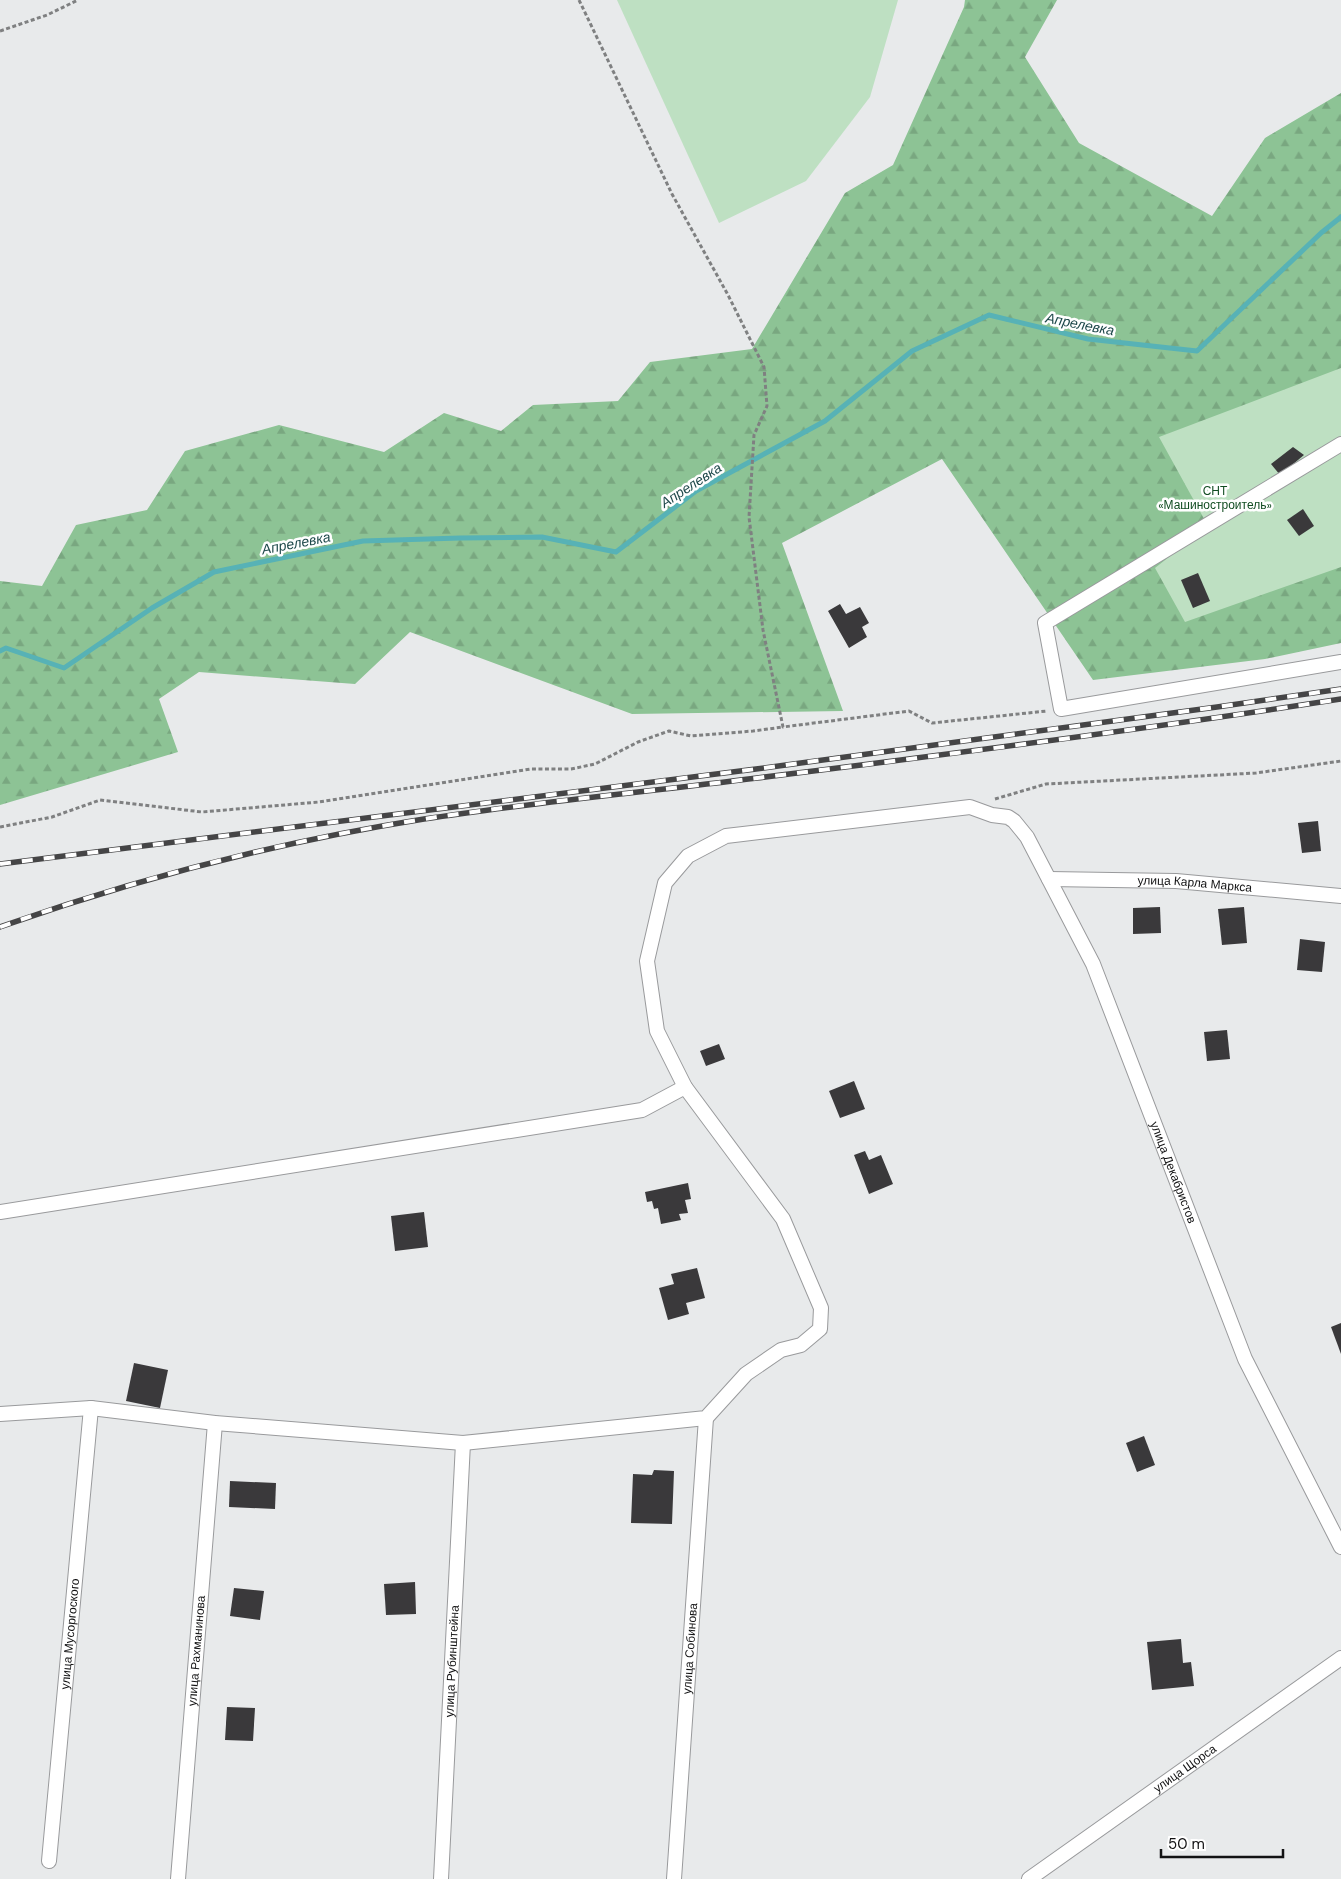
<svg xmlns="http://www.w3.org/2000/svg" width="1341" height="1879" font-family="'DM Sans',sans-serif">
<defs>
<pattern id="forest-firs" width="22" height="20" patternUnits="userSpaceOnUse" patternTransform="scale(1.25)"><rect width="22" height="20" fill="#8dc395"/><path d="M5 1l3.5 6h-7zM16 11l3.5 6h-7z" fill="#79a780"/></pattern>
</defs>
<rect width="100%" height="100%" fill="#e8eaeb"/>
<g fill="#bee0c2">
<polygon points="617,0 898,0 870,97 806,181 719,223"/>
<polygon points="1341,275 1341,639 1181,662 1016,443"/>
</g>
<polygon fill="url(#forest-firs)" points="965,0 1057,0 1025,57 1079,143 1212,216 1265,138 1341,93 1341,368 1159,437 1208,526 1155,568 1185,622 1341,567 1341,643 1265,659 1093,680 942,459 782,543 843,711 632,714 410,632 355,684 199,672 159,699 178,752 0,805 0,581 42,586 76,525 147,510 185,451 279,425 384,452 444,413 501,431 533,405 618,401 650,362 752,349 845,193 893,165 964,7"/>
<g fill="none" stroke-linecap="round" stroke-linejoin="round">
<polyline stroke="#57b2b6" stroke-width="5" points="0,651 6,648 64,668 152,608 214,572 363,541 460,538 542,537 616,552 696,491 825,421 912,351 989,315 1088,339 1197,351 1321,233 1341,217"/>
</g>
<g fill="#3a393b">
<polygon points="1293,447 1304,455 1280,475 1271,464"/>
<polygon points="1303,509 1314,526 1299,536 1287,520"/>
<polygon points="1198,573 1210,601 1193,608 1181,580"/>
<polygon points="840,604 846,614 860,607 869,623 862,627 867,637 849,648 828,611"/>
<polygon points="1318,821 1321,851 1302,853 1298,823"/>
<polygon points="1160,907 1161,933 1133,934 1133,908"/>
<polygon points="1244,907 1247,943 1222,945 1218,909"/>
<polygon points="1300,939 1325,942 1322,972 1297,970"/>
<polygon points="1227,1030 1230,1059 1207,1061 1204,1032"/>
<polygon points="719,1044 725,1059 706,1066 700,1051"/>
<polygon points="854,1081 865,1109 840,1118 829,1091"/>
<polygon points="865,1151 869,1160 881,1155 893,1184 869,1194 854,1155"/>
<polygon points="688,1183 691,1199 685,1200 688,1213 679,1214 681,1220 661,1224 658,1208 654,1209 652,1201 647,1202 645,1192"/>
<polygon points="424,1212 428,1247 395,1251 391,1216"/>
<polygon points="697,1268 705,1298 686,1303 689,1314 668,1320 659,1288 674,1284 671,1274"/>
<polygon points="1341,1323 1341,1354 1331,1327"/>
<polygon points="134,1363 168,1370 160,1408 126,1401"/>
<polygon points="1144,1436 1155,1465 1137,1472 1126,1443"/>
<polygon points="654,1470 674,1471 672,1524 631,1523 633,1474 652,1475"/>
<polygon points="230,1481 276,1483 275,1509 229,1507"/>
<polygon points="415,1582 416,1614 386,1615 384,1584"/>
<polygon points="234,1588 264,1591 260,1620 230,1616"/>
<polygon points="1181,1639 1183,1663 1191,1662 1194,1686 1152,1690 1147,1642"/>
<polygon points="227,1707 255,1708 253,1741 225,1740"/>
</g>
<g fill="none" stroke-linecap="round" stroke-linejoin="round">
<defs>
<g id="minor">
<polyline points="1341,444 1045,623 1061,709 1341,662"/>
<path id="s1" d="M1049 879 1176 881 1341 896"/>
<polyline points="0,1212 642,1110 685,1087"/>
<path id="s2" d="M0 1414 91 1408 215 1423 463 1443 706 1418 746 1374 781 1350 801 1345 820 1329 821 1308 783 1219 685 1087 657 1031 647 961 665 883 688 856 726 836 970 807 992 815 1008 817 1014 821 1027 837 1093 964 1245 1359 1341 1547"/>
<path id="s3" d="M49 1861 91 1408"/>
<path id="s4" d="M178 1879 215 1423"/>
<path id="s5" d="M441 1879 463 1443"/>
<path id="s6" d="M674 1879 706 1418"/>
<path id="s7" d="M1029 1879 1341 1658"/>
</g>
</defs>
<use href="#minor" stroke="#999a9c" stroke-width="16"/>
<g stroke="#7f8081" stroke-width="3" stroke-dasharray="4 2.5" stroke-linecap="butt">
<polyline points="579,0 672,194 728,295 764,367 767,406 754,435 749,517 763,630 783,727 909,711 932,723 1047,711"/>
<polyline points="0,31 47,15 78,0"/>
<polyline points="995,799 1046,784 1256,773 1341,761"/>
<polyline points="0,827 52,817 100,800 202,812 319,802 531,769 571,769 595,764 638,742 669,731 691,736 753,731 783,727"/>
</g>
<use href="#minor" stroke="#fff" stroke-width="14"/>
<defs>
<g id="rail">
<polyline points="0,864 756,769 1217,707 1341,689"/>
<path d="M0 927C139 878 278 842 424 819 535 802 646 792 757 778 952 754 1147 729 1341 699"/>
</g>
</defs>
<use href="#rail" stroke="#454546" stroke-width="5.5"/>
<use href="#rail" stroke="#fff" stroke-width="4" stroke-dasharray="11" stroke-linecap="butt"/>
</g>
<g text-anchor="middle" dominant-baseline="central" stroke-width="5" stroke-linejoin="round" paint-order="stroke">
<g font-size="12" fill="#124d22" stroke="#fff">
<text x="1215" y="491">СНТ<tspan x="1215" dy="14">«Машиностроитель»</tspan></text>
</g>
<g font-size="12" fill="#131314" stroke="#fff">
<text stroke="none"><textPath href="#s1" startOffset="146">улица Карла Маркса</textPath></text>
<text stroke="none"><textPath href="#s2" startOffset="2110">улица Декабристов</textPath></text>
<text stroke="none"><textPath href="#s3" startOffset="228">улица Мусоргоского</textPath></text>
<text stroke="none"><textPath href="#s6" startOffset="231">улица Собинова</textPath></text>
<text stroke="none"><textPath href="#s4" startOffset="229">улица Рахманинова</textPath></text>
<text stroke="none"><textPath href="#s5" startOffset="218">улица Рубинштейна</textPath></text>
<text stroke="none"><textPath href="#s7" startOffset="191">улица Щорса</textPath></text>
</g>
<g font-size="14" font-style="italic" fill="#1f494b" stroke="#fff">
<text transform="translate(1080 324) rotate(11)">Апрелевка</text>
<text transform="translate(691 485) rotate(-33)">Апрелевка</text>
<text transform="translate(296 543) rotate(-11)">Апрелевка</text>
</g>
</g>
<path d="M1161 1849v8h122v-8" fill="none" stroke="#131314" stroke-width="2.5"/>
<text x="1168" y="1849" font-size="15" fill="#131314" stroke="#ffffff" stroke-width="4" paint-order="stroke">50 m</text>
</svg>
